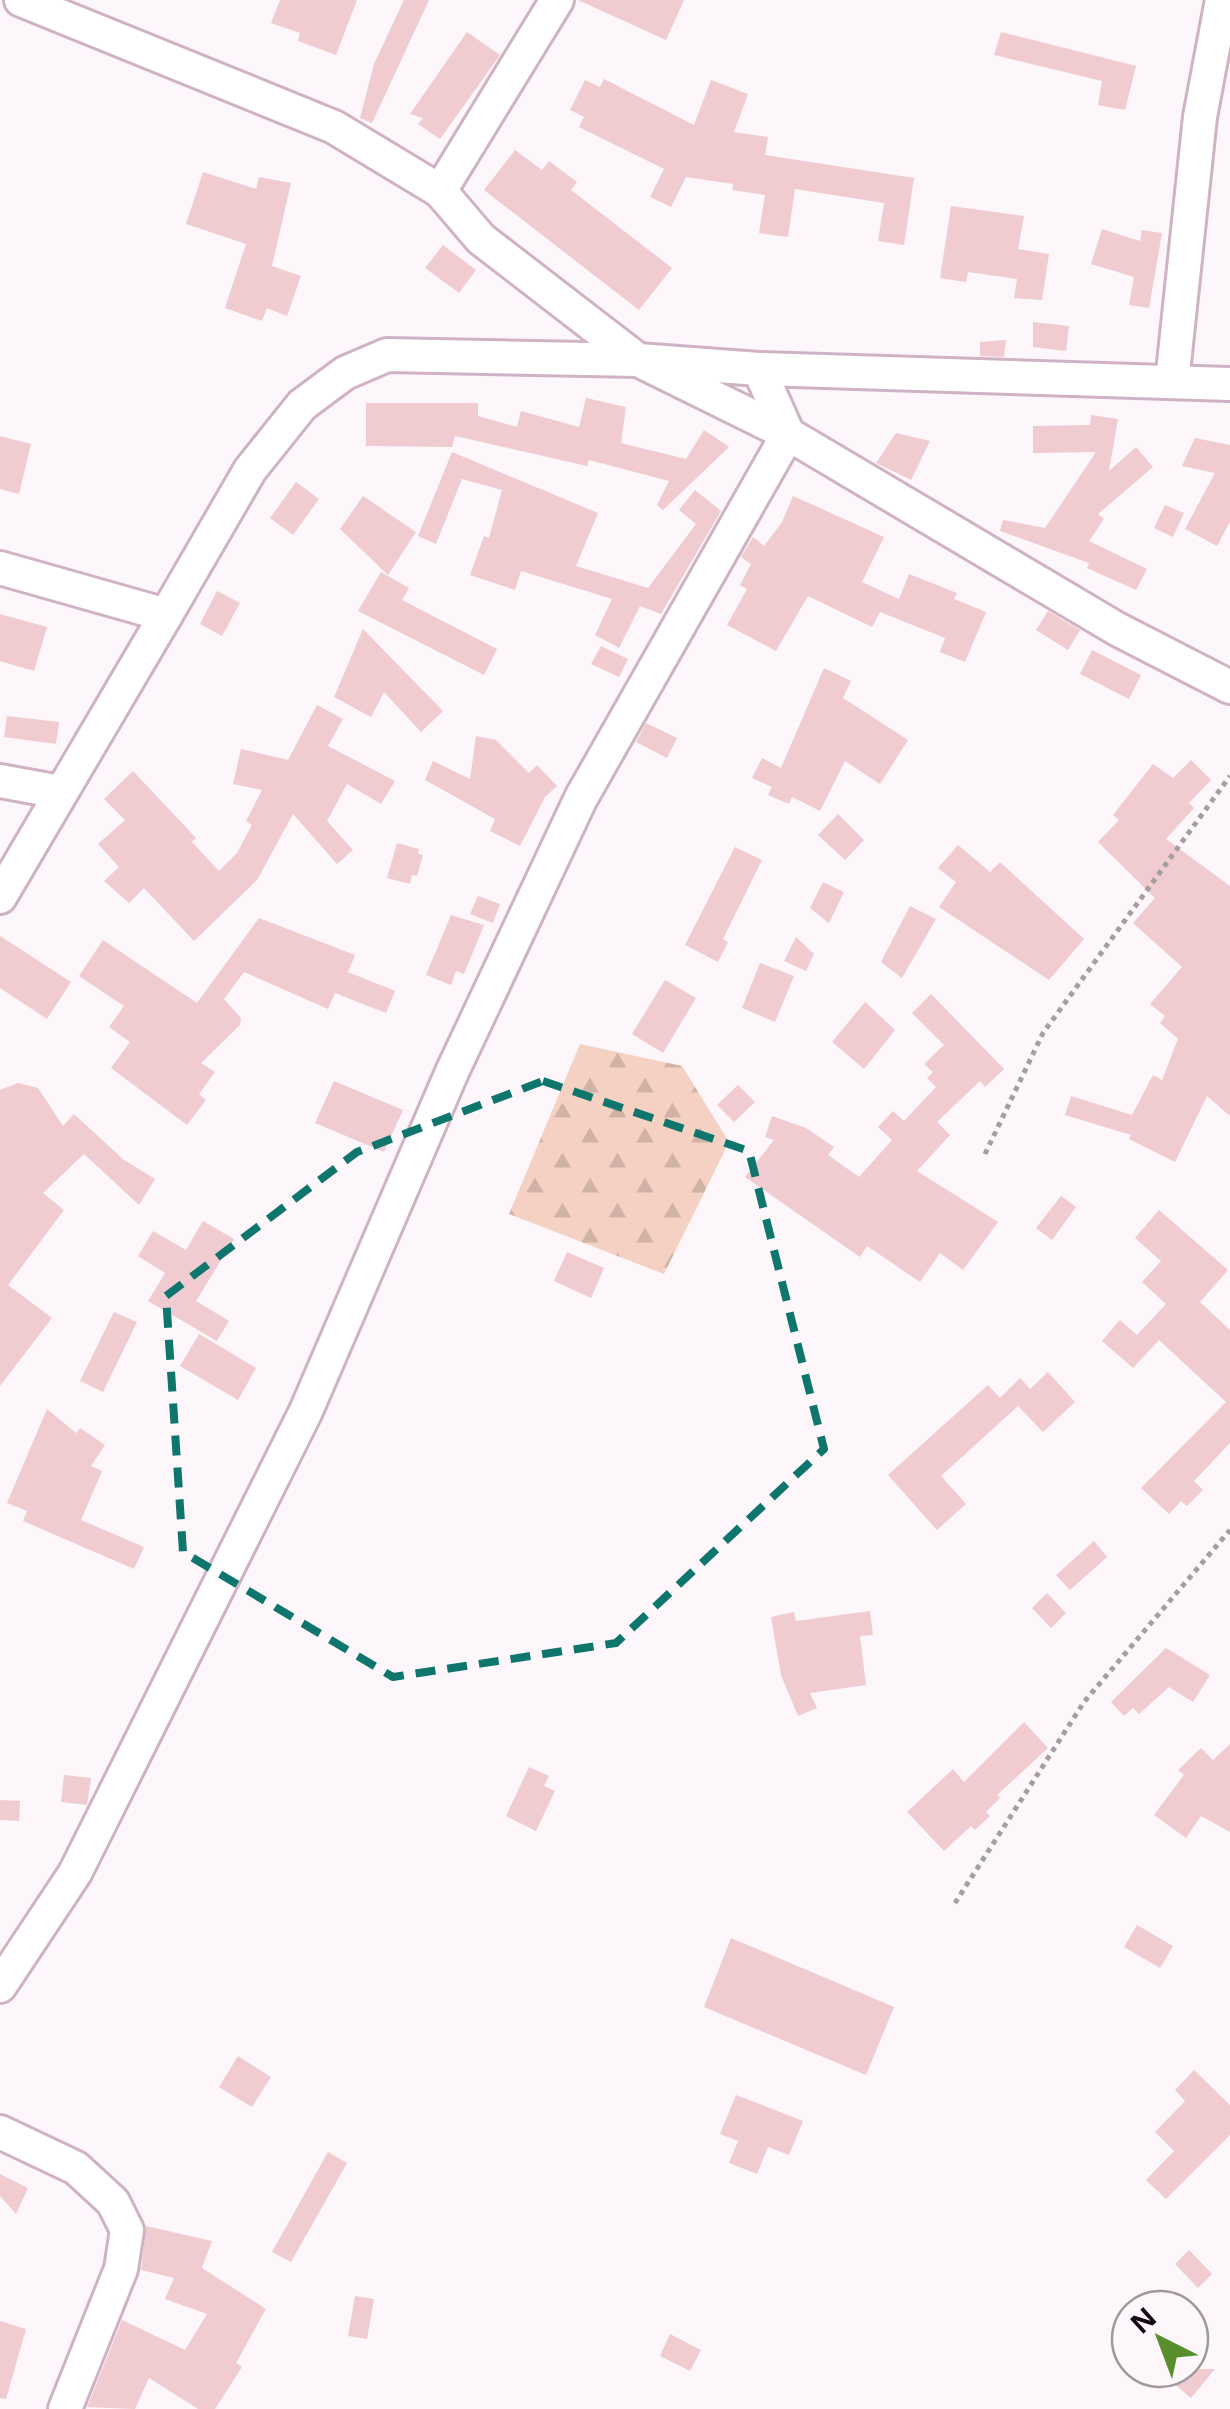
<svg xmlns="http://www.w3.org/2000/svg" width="1230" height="2409" font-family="'Noto Sans',sans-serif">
<defs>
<pattern id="forest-firs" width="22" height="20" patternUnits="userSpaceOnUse" patternTransform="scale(2.5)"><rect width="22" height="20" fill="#f5d1c3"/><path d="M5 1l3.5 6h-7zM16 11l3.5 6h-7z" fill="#d1b2a6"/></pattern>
</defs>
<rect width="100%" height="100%" fill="#fdf7fb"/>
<polygon fill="url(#forest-firs)" points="580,1044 682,1066 729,1142 664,1274 509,1214"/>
<g fill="#f0cbcf">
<polygon points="280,0 357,0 336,55 298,41 300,33 271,23"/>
<polygon points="404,0 429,0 372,123 360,118 374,64"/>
<polygon points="578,0 684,0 666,40"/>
<polygon points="467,32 500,55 440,139 418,124 423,118 410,114"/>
<polygon points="1001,32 1136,66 1125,110 1098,105 1102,81 994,55"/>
<polygon points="604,79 694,125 711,80 748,94 734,132 768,137 765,155 914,178 904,245 878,241 884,203 795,189 788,237 759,233 765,195 732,190 733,184 686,177 671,207 650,197 664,169 579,127 584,117 570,110 585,80 600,87"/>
<polygon points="515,150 542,170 549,161 577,182 571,190 672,268 639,310 484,190"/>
<polygon points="203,172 256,189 259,177 291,183 272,266 301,276 287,316 267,308 262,321 225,308 246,244 186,224"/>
<polygon points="951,206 1024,216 1018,249 1049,254 1042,300 1014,298 1017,279 968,272 966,282 940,278"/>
<polygon points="1102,229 1140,241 1142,230 1162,233 1149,308 1129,305 1134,277 1091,264"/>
<polygon points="443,245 476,270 459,293 425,268"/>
<polygon points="1033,322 1069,326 1066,351 1033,347"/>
<polygon points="1006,340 1004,357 980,356 980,342"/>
<polygon points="586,398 626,407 621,443 686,459 704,430 729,447 663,510 657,505 669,481 589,460 587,466 455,436 452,447 366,446 366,403 478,403 478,416 517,427 521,411 579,427"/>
<polygon points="1091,415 1118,419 1109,471 1136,447 1153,467 1098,514 1104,519 1089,541 1147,569 1136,590 1087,568 1089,563 1000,531 1003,520 1045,528 1096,452 1033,453 1033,426 1090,425"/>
<polygon points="896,433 930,441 911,480 876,463"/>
<polygon points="0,436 31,444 19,494 0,489"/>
<polygon points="1195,438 1230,445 1230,522 1217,546 1185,529 1215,473 1182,466"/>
<polygon points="452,452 598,513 576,566 648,588 696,524 679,510 695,490 721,511 661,614 640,606 619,648 595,635 612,599 521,571 515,590 470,575 484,536 489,538 502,490 462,479 436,544 418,536"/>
<polygon points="296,482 319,499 293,535 270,518"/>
<polygon points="363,496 416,532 388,575 340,529"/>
<polygon points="793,496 884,537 862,582 899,599 909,574 957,593 954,599 986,612 965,662 940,652 945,638 880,612 872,627 808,596 776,651 727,625 747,589 740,585 751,564 741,557 753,537 764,546 782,522"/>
<polygon points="1165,505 1184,513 1173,537 1154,528"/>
<polygon points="381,572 409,588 402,600 497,649 484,675 358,611"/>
<polygon points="217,591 240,603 222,636 200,624"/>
<polygon points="1048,611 1080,630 1068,650 1036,630"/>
<polygon points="0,614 47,627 34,671 0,661"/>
<polygon points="363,629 443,711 421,732 384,692 371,717 334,697"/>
<polygon points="601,646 628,659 619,677 591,664"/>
<polygon points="1092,650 1141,675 1129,699 1080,674"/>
<polygon points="824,668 851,681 843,698 908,740 880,784 845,761 820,811 792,797 789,804 768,795 772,787 752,778 762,758 781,768"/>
<polygon points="317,705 343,719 328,746 395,781 381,804 347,784 327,821 353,850 337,864 293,814 257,880 194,941 144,888 129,903 104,881 119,867 98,844 125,820 104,799 133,771 196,838 192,842 219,871 237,853 252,825 246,821 262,790 233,784 241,749 288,760"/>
<polygon points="7,716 59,722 56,744 4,737"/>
<polygon points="646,723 677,738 667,758 636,742"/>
<polygon points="476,736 496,740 529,773 537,765 557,786 545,797 520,846 490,831 495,819 425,780 433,761 470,779"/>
<polygon points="1191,760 1211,780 1189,803 1194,808 1166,839 1230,886 1230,1116 1207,1096 1175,1162 1129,1139 1131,1135 1065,1115 1071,1096 1132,1115 1153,1075 1162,1080 1178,1039 1160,1023 1165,1016 1150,1004 1182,967 1133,923 1155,898 1098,842 1119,820 1113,815 1153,764 1173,778"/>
<polygon points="838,814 864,840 845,860 818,835"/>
<polygon points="397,843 419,849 418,854 423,855 417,876 412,875 410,884 387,878"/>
<polygon points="958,845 990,872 1000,862 1084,939 1049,980 939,907 956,882 938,868"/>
<polygon points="735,847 762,860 723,939 728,942 718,962 685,945"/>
<polygon points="823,882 844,892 829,923 810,908"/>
<polygon points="478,896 500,904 493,923 470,914"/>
<polygon points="910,906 936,919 902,978 881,962"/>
<polygon points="451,915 484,925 464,974 456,971 451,985 426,975"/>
<polygon points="259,918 355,955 348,972 395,991 386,1013 335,993 328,1009 244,972 224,999 241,1018 240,1025 201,1063 215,1072 199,1094 206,1100 187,1125 111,1068 130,1042 109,1027 124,1006 79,976 103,940 197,1003"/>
<polygon points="0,936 71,982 47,1019 0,988"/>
<polygon points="796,937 814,954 806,971 784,961"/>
<polygon points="760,963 794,976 775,1022 742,1008"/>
<polygon points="665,980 696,998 663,1053 632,1034"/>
<polygon points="931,994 1004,1069 985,1087 980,1081 937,1122 950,1135 917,1171 998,1222 963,1270 940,1253 920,1282 867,1246 860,1257 745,1177 774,1140 765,1137 772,1116 806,1128 834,1147 828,1155 859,1177 892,1140 878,1127 893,1111 904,1121 936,1087 927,1078 933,1072 924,1064 944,1045 912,1013"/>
<polygon points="865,1002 895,1030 864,1069 832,1042"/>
<polygon points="334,1081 403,1110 384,1152 315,1123"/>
<polygon points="18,1083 38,1088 63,1126 74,1114 124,1160 155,1179 139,1205 84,1154 43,1193 64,1210 8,1285 52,1318 0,1386 0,1090"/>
<polygon points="738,1085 755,1102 734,1122 717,1105"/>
<polygon points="1061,1196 1076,1207 1052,1240 1036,1228"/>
<polygon points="1159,1210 1228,1270 1200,1302 1230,1330 1230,1443 1194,1481 1203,1490 1187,1506 1181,1501 1169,1514 1141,1488 1226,1402 1159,1340 1133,1368 1102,1341 1120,1320 1137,1335 1166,1304 1142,1282 1161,1261 1135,1238"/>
<polygon points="203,1221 234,1239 196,1301 229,1321 217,1341 148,1301 165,1273 138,1256 153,1231 186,1250"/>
<polygon points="567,1252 604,1268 591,1298 554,1281"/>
<polygon points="114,1312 137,1322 103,1392 80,1381"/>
<polygon points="199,1334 256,1368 238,1400 180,1366"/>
<polygon points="1048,1372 1075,1402 1043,1432 1018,1406 941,1476 966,1504 937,1530 888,1475 988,1385 1000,1398 1020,1378 1030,1389"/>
<polygon points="47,1409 76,1433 80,1428 105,1445 91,1466 102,1471 81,1520 144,1547 134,1569 23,1521 27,1511 7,1503"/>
<polygon points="1094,1541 1107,1557 1070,1590 1056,1575"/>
<polygon points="1047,1593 1066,1613 1051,1628 1032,1608"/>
<polygon points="870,1611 873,1635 860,1636 866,1685 810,1693 817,1708 798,1716 781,1675 771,1617 794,1612 796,1621"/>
<polygon points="1166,1648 1210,1675 1193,1702 1169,1687 1139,1714 1133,1708 1124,1716 1111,1702"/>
<polygon points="1024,1722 1048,1748 997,1795 1000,1798 986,1812 990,1816 975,1830 971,1826 944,1851 907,1812 953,1769 964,1782"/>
<polygon points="1230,1744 1230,1832 1201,1816 1186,1838 1154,1815 1184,1775 1178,1770 1201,1748 1213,1760"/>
<polygon points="529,1767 549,1776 544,1786 555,1791 536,1831 506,1816"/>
<polygon points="64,1775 91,1778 87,1805 61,1802"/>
<polygon points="0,1800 20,1801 19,1821 0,1820"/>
<polygon points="1137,1925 1173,1946 1160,1968 1124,1947"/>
<polygon points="731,1938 894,2007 866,2075 704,2007"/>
<polygon points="238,2056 271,2077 252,2107 219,2087"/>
<polygon points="1194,2070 1230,2105 1230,2135 1166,2199 1146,2180 1174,2151 1155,2132 1185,2101 1175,2090"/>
<polygon points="736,2095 803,2121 789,2155 768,2147 757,2174 729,2163 738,2141 720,2134"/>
<polygon points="328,2152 347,2163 291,2262 272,2252"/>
<polygon points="0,2174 28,2188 16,2214 0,2196"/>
<polygon points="146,2226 212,2241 202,2268 266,2309 236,2363 242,2367 215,2409 198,2409 149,2378 135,2409 87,2407 122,2320 185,2350 207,2314 165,2299 174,2278 141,2270"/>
<polygon points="1189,2250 1212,2274 1198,2288 1175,2264"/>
<polygon points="355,2296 374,2299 367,2339 348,2336"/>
<polygon points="0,2321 26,2329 6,2399 0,2398"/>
<polygon points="670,2334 701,2350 690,2371 660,2356"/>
<polygon points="1157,2369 1215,2369 1191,2398"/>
</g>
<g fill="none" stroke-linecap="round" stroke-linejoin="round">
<defs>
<g id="minor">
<polyline points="21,0 334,127 440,191 481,239 638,360 788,434 1117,629 1230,687"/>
<polyline points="440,191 557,0"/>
<polyline points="1172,382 1200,117 1222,0"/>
<polyline points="0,568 166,615 250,470 302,405 345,373 387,355 638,360 759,369 1230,384"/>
<polyline points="0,781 60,792"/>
<polyline points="0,897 166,615"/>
<polyline points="0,1986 75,1873 306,1411 452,1072 581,798 788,434 759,369"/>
<polyline points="0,2132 76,2168 113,2202 127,2230 121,2269 65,2409"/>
</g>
</defs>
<use href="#minor" stroke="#d0b2c5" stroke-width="38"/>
<g stroke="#a49da2" stroke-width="5" stroke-dasharray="5 5" stroke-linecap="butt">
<polyline points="985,1154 1043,1033 1230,776"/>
<polyline points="955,1903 1084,1702 1230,1530"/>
</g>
<use href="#minor" stroke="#fff" stroke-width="32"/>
</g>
<path fill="none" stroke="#0f766e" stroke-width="8" stroke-dasharray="20 12" stroke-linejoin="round" d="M543 1081 749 1151 824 1449 616 1643 393 1677 183 1552 166 1296 357 1152Z"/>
<g transform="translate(1160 2339) rotate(318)"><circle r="48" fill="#fdf7fb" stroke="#a0989d" stroke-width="2.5"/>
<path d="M0-8L18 38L0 25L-18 38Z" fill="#598f2a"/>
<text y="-15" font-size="28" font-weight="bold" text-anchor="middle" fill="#140a11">N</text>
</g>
</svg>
